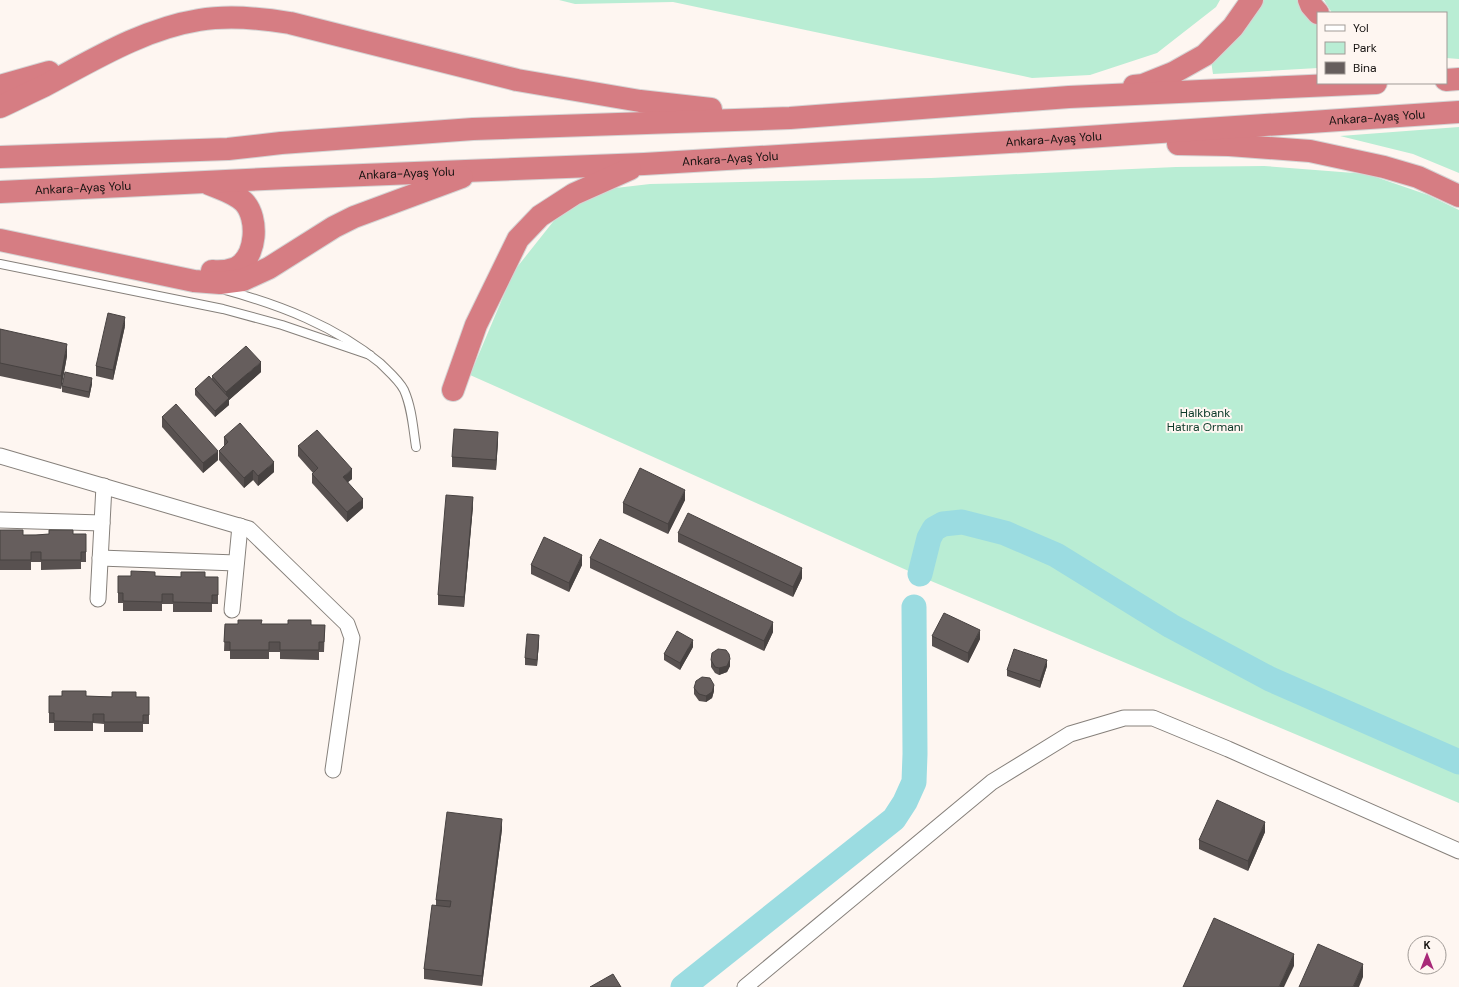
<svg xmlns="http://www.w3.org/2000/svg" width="1459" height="987" font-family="'DM Sans',sans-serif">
<rect width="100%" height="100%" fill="#fef6f1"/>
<g fill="#b9edd4">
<polygon points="559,0 1220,0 1216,7 1157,53 1090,75 1032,78 673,2 575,4"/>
<polygon points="1263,0 1301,0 1305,12 1318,24 1318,68 1213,74 1211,61 1246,28"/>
<polygon points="1324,0 1459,0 1459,59 1446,58 1446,13 1332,13"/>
<polygon points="1459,127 1459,173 1413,154 1340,136"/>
<polygon points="1264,166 1367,174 1428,195 1459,210 1459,803 931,581 470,375 514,271 560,213 607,189 650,184 931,178 1176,167"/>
</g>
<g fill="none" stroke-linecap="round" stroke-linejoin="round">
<g stroke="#9bdce1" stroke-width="25">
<polyline points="920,574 929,538 934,529 943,524 962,522 1005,533 1056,555 1171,626 1270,679 1459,762"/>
<polyline points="683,987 894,819 905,802 914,782 915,754 914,607"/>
</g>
<defs>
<g id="lane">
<polyline points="0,264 223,309 282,325 370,355"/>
<path d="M225 290C280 305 335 326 380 363 388 371 399 380 404 390 412 408 413 428 416 447"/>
</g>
<g id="street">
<polyline points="0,456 249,529 347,624 352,638 333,770"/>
<polyline points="0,520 102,523"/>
<polyline points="100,558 236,563"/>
<polyline points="98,599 104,486"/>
<polyline points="232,610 240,526"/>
<polyline points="745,987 992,782 1070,734 1124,718 1153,718 1228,749 1459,851"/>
</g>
<g id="highway">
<polyline points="1309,0 1311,5 1318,13"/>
<polyline points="1446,80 1459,79"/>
<polyline points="0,86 49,72"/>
<polyline points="1134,86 1143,85 1173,73 1205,55 1233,27 1252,0"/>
<path d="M0 107C15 100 29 93 44 86 93 60 143 29 199 20 230 15 260 18 290 23L517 80 640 101 711 109"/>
<polyline points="1178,144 1229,145 1310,151 1384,167 1418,177 1459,196"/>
<polyline points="0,157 228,149 281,143 473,129 790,118 1069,97 1376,83"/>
<path d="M209 184C221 189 235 193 244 202 259 218 257 257 236 268 228 271 220 272 212 271"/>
<path id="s1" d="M0 192 287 178 644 164 1028 141 1459 112"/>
<polyline points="0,240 194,281 220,283 243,280 269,268 334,227 354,217 462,177"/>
<polyline points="453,390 476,325 518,239 540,216 574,194 630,169"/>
</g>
</defs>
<use href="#lane" stroke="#86807b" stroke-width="10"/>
<use href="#street" stroke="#86807b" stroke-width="17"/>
<use href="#highway" stroke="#d5d4d4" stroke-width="24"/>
<use href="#lane" stroke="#fff" stroke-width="8"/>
<use href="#street" stroke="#fff" stroke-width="15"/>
<use href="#highway" stroke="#d67d83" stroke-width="22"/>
</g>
<g fill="#585150">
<polygon points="125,326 113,380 96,376 96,366"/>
<polygon points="0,329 67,356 61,389 0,376"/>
<polygon points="261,372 229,400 229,405 215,417 195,395 195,389 212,379 212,376"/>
<polygon points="92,384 89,398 62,392 62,386"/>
<polygon points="162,417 218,460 203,473 162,427"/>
<polygon points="224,437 274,472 258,486 253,480 244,488 219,460 219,451 224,447"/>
<polygon points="498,441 496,470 452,467 452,457"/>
<polygon points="298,446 352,479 348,482 363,508 347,522 312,483 312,474 313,473 298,456"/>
<polygon points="685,500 668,534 623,513 623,503"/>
<polygon points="473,506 464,607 438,605 438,595"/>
<polygon points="0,530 23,535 86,534 86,562 81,562 81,569 41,570 41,562 31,562 31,570 0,570"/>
<polygon points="678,533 802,578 793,597 678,542"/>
<polygon points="590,558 773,632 764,651 590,568"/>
<polygon points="531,565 582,565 569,592 531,574"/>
<polygon points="118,576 218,577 218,604 212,604 212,612 173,612 173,604 162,604 162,611 123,611 123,603 118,603"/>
<polygon points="225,624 325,625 324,652 319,652 319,660 280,659 280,652 269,652 269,659 230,659 230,651 224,651"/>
<polygon points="932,636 980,639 968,663 932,646"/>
<polygon points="539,642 537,666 525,665 525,658"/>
<polygon points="693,647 680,670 664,660 664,654"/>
<polygon points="711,660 730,666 727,672 719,675 715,673 711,667"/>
<polygon points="1047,666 1040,688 1007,676 1007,670"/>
<polygon points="694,688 714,691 712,698 706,702 699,701 694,694"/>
<polygon points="49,696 149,697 149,724 143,724 143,732 104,732 104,724 93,723 93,731 54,731 54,723 49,723"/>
<polygon points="502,829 482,986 424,979 424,969 436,905 436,900"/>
<polygon points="1265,832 1248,871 1199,849 1199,840"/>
</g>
<g fill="#474241">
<polygon points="125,317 125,326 113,380 113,370"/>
<polygon points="67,344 67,356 61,389 61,376"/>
<polygon points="261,362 261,372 229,400 229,405 215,417 215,411 226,401 226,392"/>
<polygon points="92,378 92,384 89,398 89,392"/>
<polygon points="498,432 498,441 496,470 496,460"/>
<polygon points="218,451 218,460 203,473 203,463"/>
<polygon points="274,462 274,472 258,486 258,476"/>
<polygon points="352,469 352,479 343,486 343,477"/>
<polygon points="253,470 253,480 244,488 244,478"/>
<polygon points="685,490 685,500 668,534 668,524"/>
<polygon points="473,497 473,506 464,607 464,597"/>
<polygon points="363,499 363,508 347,522 347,512"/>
<polygon points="582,555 582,565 569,592 569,583"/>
<polygon points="802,568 802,578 793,597 793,587"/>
<polygon points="773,622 773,632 764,651 764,641"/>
<polygon points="980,630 980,639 968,663 968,653"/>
<polygon points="539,635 539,642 537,666 537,660"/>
<polygon points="693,640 693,647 680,670 680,663"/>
<polygon points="730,659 730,666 727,672 719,675 719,668"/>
<polygon points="1047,660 1047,666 1040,688 1040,681"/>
<polygon points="714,685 714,691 712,698 706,702 706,696"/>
<polygon points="502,819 502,829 482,986 482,976"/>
<polygon points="1265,822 1265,832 1248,871 1248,861"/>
<polygon points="1294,954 1294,966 1284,987 1279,987"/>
<polygon points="1363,964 1363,977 1359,987 1353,987"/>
</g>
<g fill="#665e5d" stroke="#474241">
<polygon points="108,313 125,317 113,370 96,366"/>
<polygon points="0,329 67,344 61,376 0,363"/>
<polygon points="246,346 261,362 226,392 212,376"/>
<polygon points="65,372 92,378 89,392 62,386"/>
<polygon points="209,376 229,398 215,411 195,389"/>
<polygon points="176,404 218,451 203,463 162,417"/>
<polygon points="240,423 274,462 258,476 253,470 244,478 219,451 228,442 224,437"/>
<polygon points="454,429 498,432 496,460 452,457"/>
<polygon points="317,430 352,469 343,477 363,499 347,512 312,474 318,468 298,446"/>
<polygon points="640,468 685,490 668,524 623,503"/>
<polygon points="446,495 473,497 464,597 438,595"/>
<polygon points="688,513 802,568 793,587 678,533"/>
<polygon points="0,530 23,530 23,535 36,535 49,534 49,530 73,530 73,534 86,534 86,552 81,552 81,560 41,560 41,552 31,552 31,560 0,560"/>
<polygon points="544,537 582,555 569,583 531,565"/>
<polygon points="600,539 773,622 764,641 590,558"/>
<polygon points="131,571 155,572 155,576 181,577 181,572 205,572 205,577 218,577 218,595 212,595 212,603 173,602 173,594 162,594 162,602 123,601 123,593 118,593 118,576 131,576"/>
<polygon points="944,613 980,630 968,653 932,636"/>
<polygon points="238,620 262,620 261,624 288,624 288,620 311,620 311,625 325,625 324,642 319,642 319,650 280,650 280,642 269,642 269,650 230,650 230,642 224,642 225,624 238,624"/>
<polygon points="677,631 693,640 680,663 664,654"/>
<polygon points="527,634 539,635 537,660 525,658"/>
<polygon points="718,649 726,650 729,654 730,659 727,666 719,668 715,667 711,660 712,653"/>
<polygon points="1014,649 1047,660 1040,681 1007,670"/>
<polygon points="702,677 710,678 714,685 712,692 706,696 699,694 694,688 696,681"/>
<polygon points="62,691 86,691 86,696 112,697 112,692 136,692 136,697 149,697 149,715 143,715 143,722 104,722 104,714 93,714 93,722 54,721 54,713 49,713 49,696 62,696"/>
<polygon points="1217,800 1265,822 1248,861 1199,840"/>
<polygon points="447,812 502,819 482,976 424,969 432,905 450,907 451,901 436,900"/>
<polygon points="1214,918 1294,954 1279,987 1183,987"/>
<polygon points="1318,944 1363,964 1353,987 1299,987"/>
<polygon points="613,974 621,987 590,987"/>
</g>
<g text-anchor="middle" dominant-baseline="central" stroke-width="4" stroke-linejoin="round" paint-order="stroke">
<g font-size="12" fill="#151210" stroke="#fef6f1">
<text stroke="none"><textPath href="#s1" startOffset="1379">Ankara-Ayaş Yolu</textPath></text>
<text stroke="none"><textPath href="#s1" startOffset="1055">Ankara-Ayaş Yolu</textPath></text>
<text stroke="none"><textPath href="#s1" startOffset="731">Ankara-Ayaş Yolu</textPath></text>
<text stroke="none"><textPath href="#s1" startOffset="407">Ankara-Ayaş Yolu</textPath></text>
<text stroke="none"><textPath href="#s1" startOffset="83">Ankara-Ayaş Yolu</textPath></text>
</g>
<g font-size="12" fill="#0b3928" stroke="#fef6f1">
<text x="1205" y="413">Halkbank<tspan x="1205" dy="14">Hatıra Ormanı</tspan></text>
</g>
</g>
<rect x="1317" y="12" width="130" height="72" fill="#fef6f1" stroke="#a19b97"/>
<rect x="1325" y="25" width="20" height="6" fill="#ffffff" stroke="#a19b97"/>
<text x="1353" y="32" font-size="12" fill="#151210">Yol</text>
<rect x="1325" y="42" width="20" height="12" fill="#b9edd4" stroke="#a19b97"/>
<text x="1353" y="52" font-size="12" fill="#151210">Park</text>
<rect x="1325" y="62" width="20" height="12" fill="#665e5d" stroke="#a19b97"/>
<text x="1353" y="72" font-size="12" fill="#151210">Bina</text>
<g transform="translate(1427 955)"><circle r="19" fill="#fef6f1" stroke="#a19b97"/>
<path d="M0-3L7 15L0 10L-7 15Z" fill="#a82979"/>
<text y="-6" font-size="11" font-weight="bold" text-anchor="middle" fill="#151210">K</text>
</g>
</svg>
